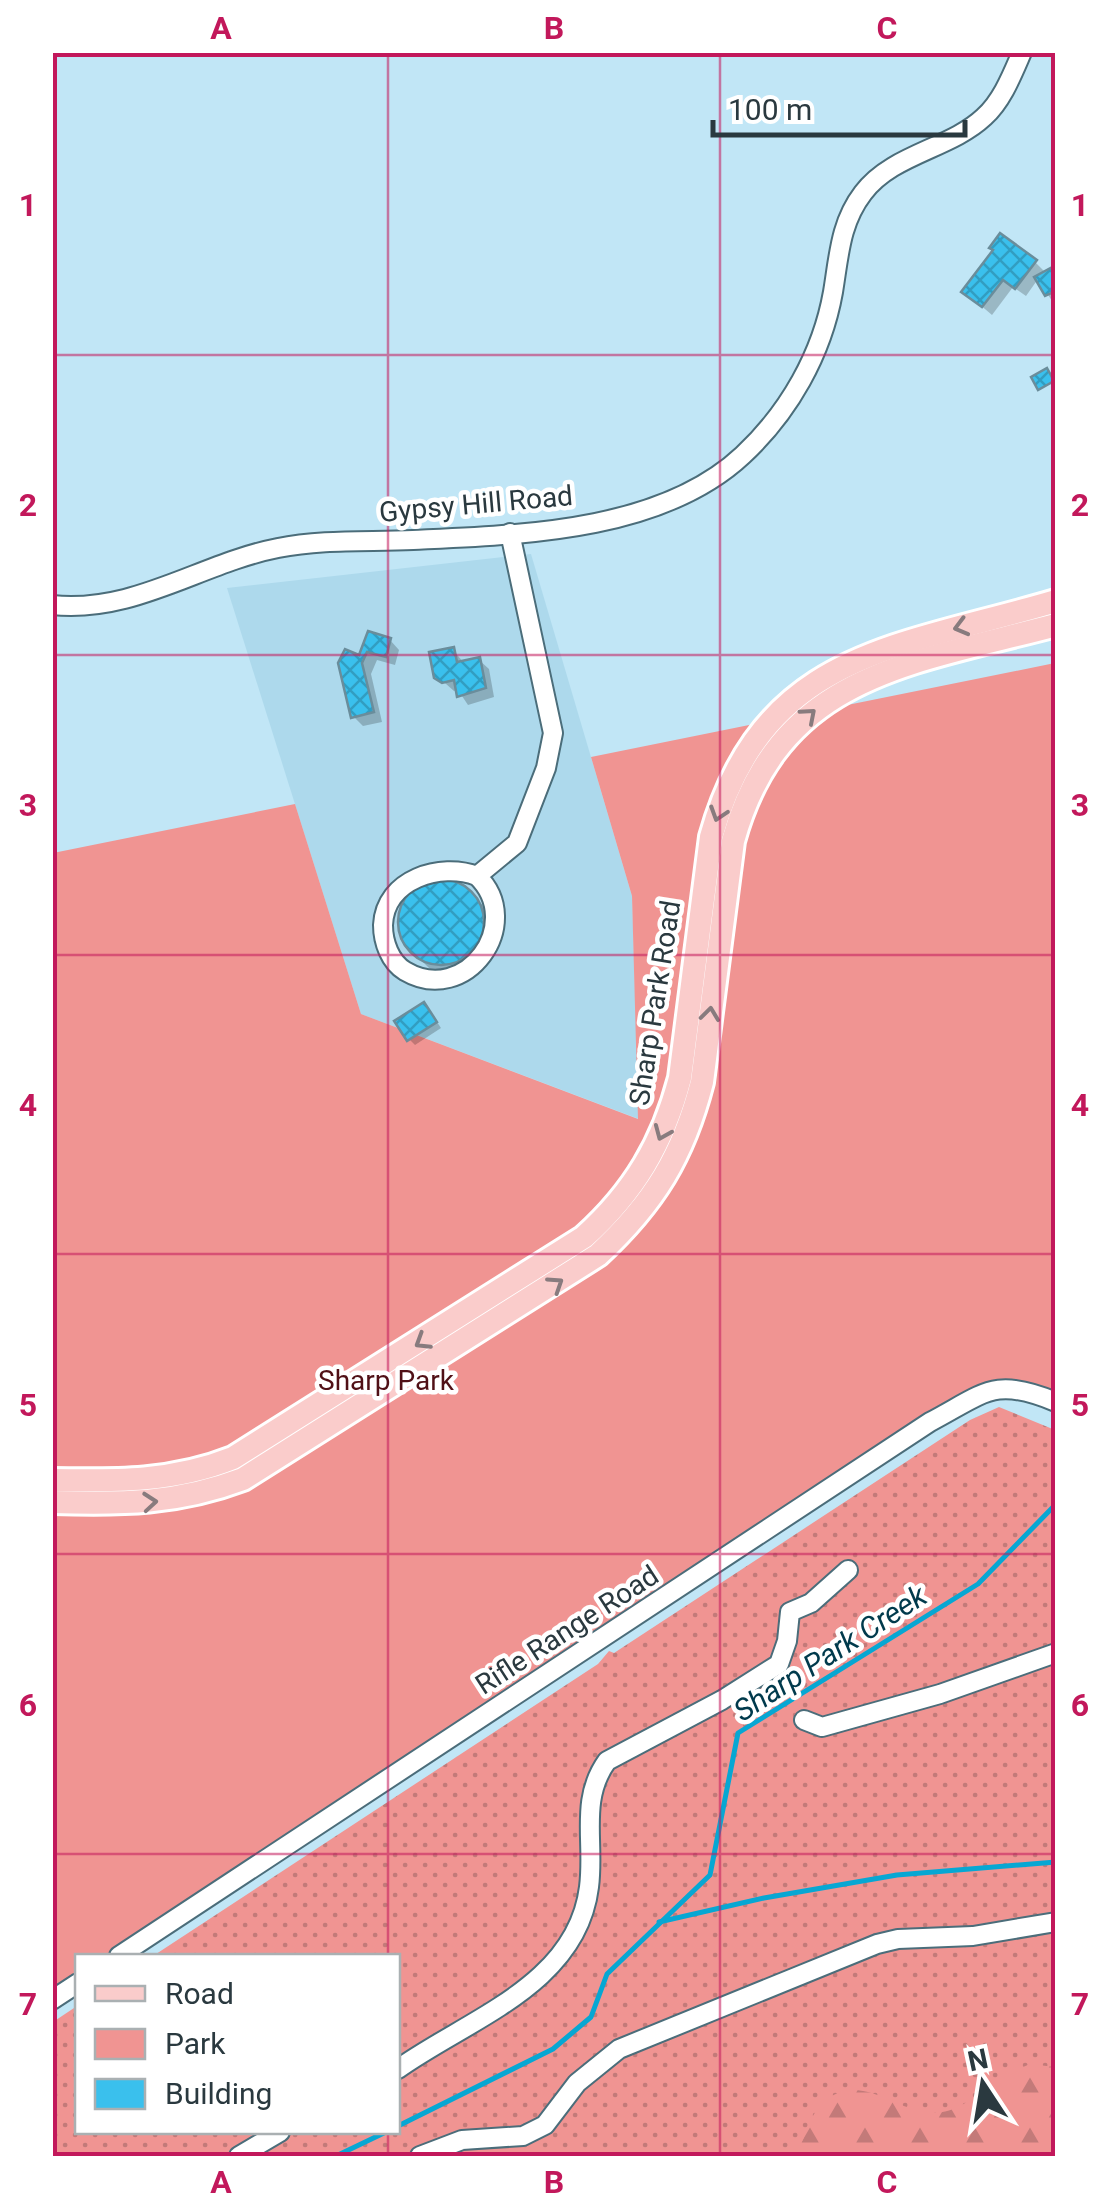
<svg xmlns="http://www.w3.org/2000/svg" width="1108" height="2209" font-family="Roboto,sans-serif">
<defs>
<pattern id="grass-dots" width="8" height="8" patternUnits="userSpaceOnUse" patternTransform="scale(2.5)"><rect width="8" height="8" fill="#f09492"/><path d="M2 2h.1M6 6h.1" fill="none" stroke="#c37a79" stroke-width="1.8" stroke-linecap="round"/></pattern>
<pattern id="forest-firs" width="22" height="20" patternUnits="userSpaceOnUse" patternTransform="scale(2.5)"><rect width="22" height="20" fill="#f09492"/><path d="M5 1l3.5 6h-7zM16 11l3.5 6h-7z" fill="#c37a79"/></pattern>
<pattern id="building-cross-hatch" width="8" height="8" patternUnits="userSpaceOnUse" patternTransform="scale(2.5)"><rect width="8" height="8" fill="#3ac0ed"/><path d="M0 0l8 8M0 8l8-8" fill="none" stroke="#319dc1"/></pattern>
</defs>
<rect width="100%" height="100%" fill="#c1e6f6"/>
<polygon fill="#add9ec" points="531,554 632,896 639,1119 361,1014 227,588"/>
<polygon fill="url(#grass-dots)" points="999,1407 1055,1430 1055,2156 53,2156 53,2022 77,2006 78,2132 398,2132 398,1956 153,1956 598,1664 609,1651 614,1653 970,1420"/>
<path fill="url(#forest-firs)" d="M1030 2064 1055 2067V2156H793C807 2141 807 2117 823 2103 858 2069 897 2113 933 2113 956 2113 972 2099 988 2085 999 2076 1016 2070 1030 2064Z"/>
<polygon fill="#f09492" points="1055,663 1055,1402 997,1387 114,1956 78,1956 77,1980 53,1996 53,853 295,804 361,1014 638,1119 632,896 591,757"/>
<g fill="#0003">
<polygon points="1035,262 1046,273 1056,268 1056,299 1052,301 1038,279 1026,296 1013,287 992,315 965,292"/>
<polygon points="370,634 390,640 399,650 395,665 377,660 371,674 382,722 363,726 354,717 360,659"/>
<polygon points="453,650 464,663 479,660 489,669 494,697 468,705 458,690 454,691 437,676"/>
<polygon points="441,881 467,889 491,914 497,941 493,955 485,966 473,974 432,971 409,948 400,923 407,899 428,883"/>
<polygon points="429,1010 441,1028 415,1045 409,1039"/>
</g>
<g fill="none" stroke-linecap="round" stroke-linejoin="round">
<g stroke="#07a7d3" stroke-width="5">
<polyline points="659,1922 764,1898 897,1875 1056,1862"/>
<polyline points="398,2126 553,2049 591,2017 607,1974 710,1875 738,1733 978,1584 1056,1504"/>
<polyline points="336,2156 386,2132"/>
</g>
</g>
<g fill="url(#building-cross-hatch)" stroke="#6a8d9b" stroke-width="2.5">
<polygon points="1000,233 1037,260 1015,289 1003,280 982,307 961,292 993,250 989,248"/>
<polygon points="1056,265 1056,291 1045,296 1034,277"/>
<polygon points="1047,368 1054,381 1038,390 1031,377"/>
<polygon points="368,631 391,638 386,657 367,652 362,663 374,712 351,718 338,663 345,649 359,655"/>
<polygon points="454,647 457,662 480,657 486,688 457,697 454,680 442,683 434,678 429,652"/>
<circle cx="441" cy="922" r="43"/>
<polygon points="424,1002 437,1022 407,1041 394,1021"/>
</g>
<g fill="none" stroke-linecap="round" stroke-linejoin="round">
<defs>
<g id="minor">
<path d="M52 605C134 614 201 563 278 548 322 539 368 542 413 540 520 535 661 532 743 455 789 412 822 354 833 292 839 256 840 223 863 193 892 154 950 149 984 117 1002 101 1012 75 1022 52"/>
<path d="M477 876C526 923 466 1007 405 971 390 962 383 942 383 925 385 879 441 862 477 876L517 843 546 768 553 733 510 533"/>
<polyline points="804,1720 822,1727 940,1694 1056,1653"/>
<path d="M119 1956 930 1422C985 1393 994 1376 1056 1402"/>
<polyline points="52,2000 78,1983"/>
<path d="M398 2069C468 2019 577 1985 589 1887 595 1842 579 1800 607 1761L722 1700 779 1664 787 1641 790 1612 811 1603 848 1570"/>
<polyline points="239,2156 280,2132"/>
<polyline points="420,2156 462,2140 523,2136 545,2125 577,2083 619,2049 877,1944 898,1939 973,1936 1056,1922"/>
</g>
<g id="major">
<path d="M52 1480C116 1481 173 1482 233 1458L584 1237C634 1192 663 1143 680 1078L711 837C763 651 898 648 1056 601"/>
<path d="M52 1502C122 1504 177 1504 243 1479L598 1255C654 1203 683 1156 702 1082L733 841C779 674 910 664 1056 625"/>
</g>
</defs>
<use href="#minor" stroke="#4b6d7a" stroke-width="22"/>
<use href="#major" stroke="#fff" stroke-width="28"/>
<use href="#minor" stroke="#fff" stroke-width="18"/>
<use href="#major" stroke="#facccb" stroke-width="22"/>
</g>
<defs><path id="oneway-chevron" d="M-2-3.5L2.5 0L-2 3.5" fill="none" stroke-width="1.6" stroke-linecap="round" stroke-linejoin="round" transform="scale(2.5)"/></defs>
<g stroke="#887b7e">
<use href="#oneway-chevron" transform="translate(961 627) rotate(165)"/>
<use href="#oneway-chevron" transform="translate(809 715) rotate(-41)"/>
<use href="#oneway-chevron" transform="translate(718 814) rotate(108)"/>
<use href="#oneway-chevron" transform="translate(710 1014) rotate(-83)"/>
<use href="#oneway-chevron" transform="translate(662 1133) rotate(113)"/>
<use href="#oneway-chevron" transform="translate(556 1284) rotate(-33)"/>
<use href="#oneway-chevron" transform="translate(422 1342) rotate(148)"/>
<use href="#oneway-chevron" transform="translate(150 1502) rotate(-5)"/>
</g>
<path fill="none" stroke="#c2185b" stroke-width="2.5" stroke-opacity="0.55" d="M388 52V1956M720 52V2156M52 355H1056M52 655H1056M52 955H1056M52 1254H1056M52 1554H1056M52 1854H1056M388 2132V2156"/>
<g text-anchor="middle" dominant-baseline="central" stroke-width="9" stroke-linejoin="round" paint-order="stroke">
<g font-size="28" fill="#2a393f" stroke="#fff">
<text transform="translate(476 504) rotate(-5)">Gypsy Hill Road</text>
<text transform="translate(655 1003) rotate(-81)">Sharp Park Road</text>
<text transform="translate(567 1630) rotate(-33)">Rifle Range Road</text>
</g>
<g font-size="28" fill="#501016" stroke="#fff">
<text x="386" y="1380">Sharp Park</text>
</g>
<g font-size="30" font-style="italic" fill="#003a4c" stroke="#fff">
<text transform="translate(830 1653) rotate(-33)">Sharp Park Creek</text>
</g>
</g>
<rect width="1108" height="2209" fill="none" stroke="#ffffff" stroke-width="110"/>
<rect x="75" y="1954" width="325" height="180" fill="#ffffff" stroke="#aab0b2" stroke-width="2.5"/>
<rect x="95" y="1986" width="50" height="15" fill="#facccb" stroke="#aab0b2" stroke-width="2.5"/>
<text x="165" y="2004" font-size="30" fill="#2a393f">Road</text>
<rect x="95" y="2029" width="50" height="30" fill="#f09492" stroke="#aab0b2" stroke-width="2.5"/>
<text x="165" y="2054" font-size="30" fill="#2a393f">Park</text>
<rect x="95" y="2079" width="50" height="30" fill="#3ac0ed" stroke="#aab0b2" stroke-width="2.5"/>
<text x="165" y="2104" font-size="30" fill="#2a393f">Building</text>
<g transform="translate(983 2084) rotate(348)" stroke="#ffffff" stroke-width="8" paint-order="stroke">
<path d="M0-8L18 38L0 25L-18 38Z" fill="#2a393f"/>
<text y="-15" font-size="28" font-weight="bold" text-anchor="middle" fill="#2a393f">N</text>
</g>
<path d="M713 120v15h252v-15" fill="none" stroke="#2a393f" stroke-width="5"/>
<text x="728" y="120" font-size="30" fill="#2a393f" stroke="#ffffff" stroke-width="8" paint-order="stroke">100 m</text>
<rect x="55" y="55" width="998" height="2099" fill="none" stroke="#c2185b" stroke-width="4"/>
<g font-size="32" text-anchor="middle" font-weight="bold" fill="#c2185b">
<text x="221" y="39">A</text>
<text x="554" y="39">B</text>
<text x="887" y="39">C</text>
<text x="28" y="216">1</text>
<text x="1080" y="216">1</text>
<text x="28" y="516">2</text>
<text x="1080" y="516">2</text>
<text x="28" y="816">3</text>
<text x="1080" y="816">3</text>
<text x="28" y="1116">4</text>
<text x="1080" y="1116">4</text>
<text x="28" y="1416">5</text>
<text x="1080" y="1416">5</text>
<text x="28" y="1716">6</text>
<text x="1080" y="1716">6</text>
<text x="28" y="2015">7</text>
<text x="1080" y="2015">7</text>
<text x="221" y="2193">A</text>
<text x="554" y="2193">B</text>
<text x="887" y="2193">C</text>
</g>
</svg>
